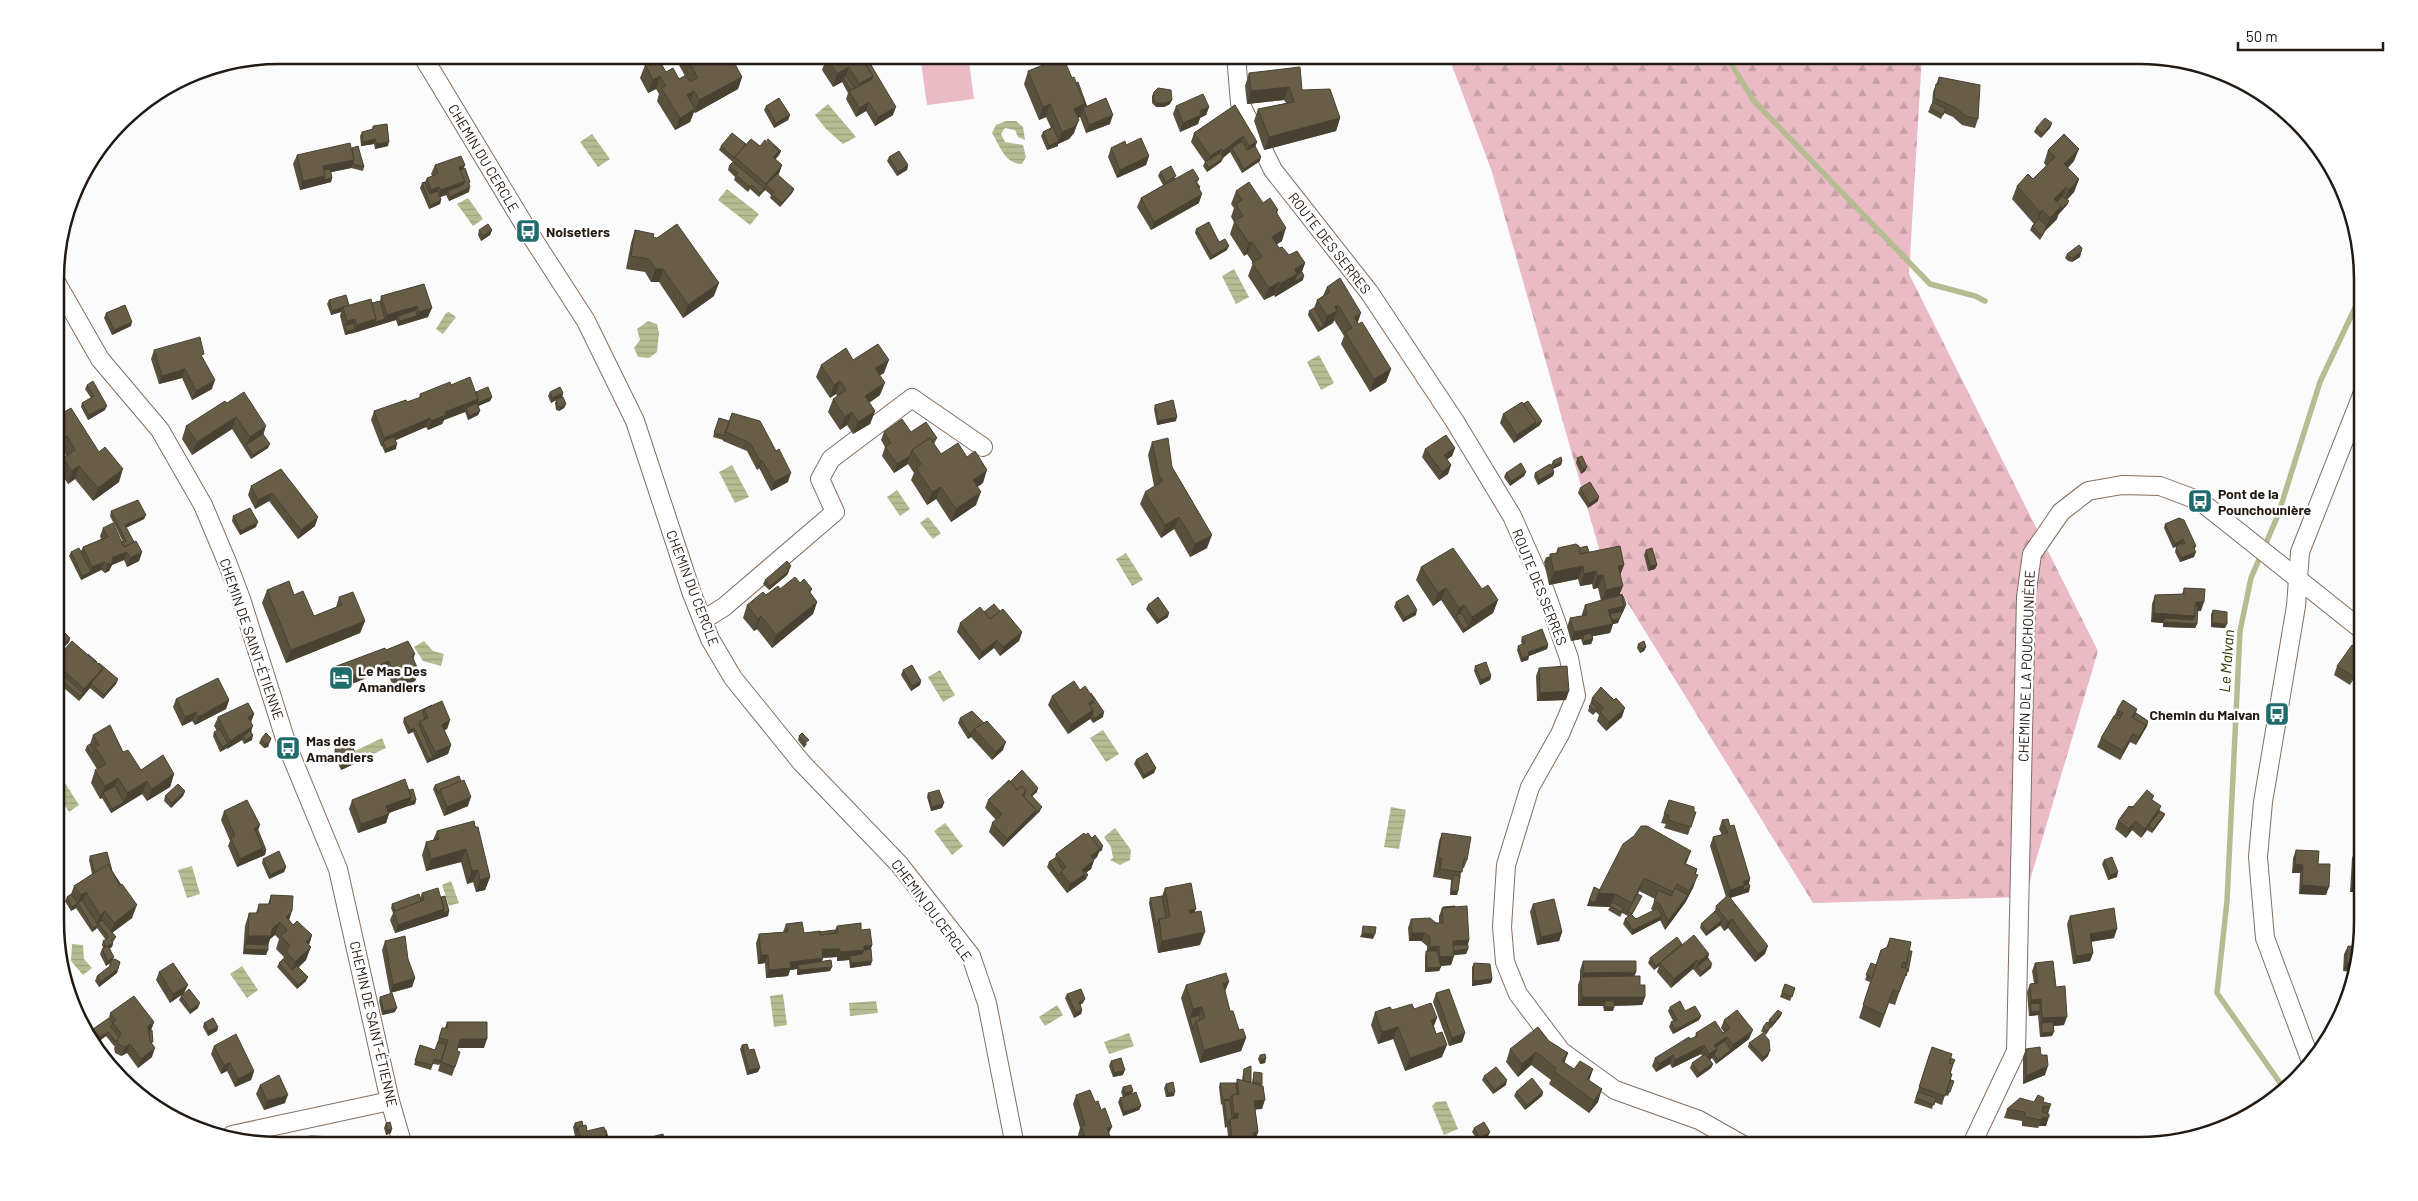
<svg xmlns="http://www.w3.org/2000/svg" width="2418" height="1201" font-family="Barlow,sans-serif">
<defs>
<pattern id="forest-firs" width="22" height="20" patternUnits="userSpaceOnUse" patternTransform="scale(1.25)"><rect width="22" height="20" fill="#eabbc4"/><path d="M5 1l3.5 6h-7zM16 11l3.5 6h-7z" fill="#c8a0a7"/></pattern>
<pattern id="water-rules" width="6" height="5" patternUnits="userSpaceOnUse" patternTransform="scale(1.25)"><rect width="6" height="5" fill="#b6bc92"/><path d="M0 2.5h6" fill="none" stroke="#9ca17d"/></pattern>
</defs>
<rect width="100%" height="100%" fill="#fbfbfb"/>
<polygon fill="url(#forest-firs)" points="1448,55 1922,55 1909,274 2098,651 2025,897 1813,903 1603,563 1492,172"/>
<polygon fill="#eabbc4" points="920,55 968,55 974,99 927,105"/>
<g fill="url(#water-rules)">
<polygon points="828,104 856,137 843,144 826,129 815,115"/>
<path d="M1006 121H1016L1023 127 1025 140 1018 137 1015 130 1005 128 1001 134 1005 142 1023 145 1026 157 1022 164C1005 164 1000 146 992 133L996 125Z"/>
<polygon points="592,134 610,159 598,167 580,142"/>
<polygon points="727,189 759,214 750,225 718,200"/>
<polygon points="468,198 483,219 473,226 457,204"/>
<polygon points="1234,269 1249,297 1236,304 1222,276"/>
<polygon points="449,312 456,317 443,334 436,329 446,313"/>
<polygon points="648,321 657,324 659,333 657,352 649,358 638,357 634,348 640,340 637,329"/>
<polygon points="1319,355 1334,383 1321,390 1307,362"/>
<polygon points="732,465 749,497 735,503 719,472"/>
<polygon points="897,490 910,509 900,516 887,497"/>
<polygon points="928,517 941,533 933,539 920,523"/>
<polygon points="1126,553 1143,580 1132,586 1116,559"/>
<polygon points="424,641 433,651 444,654 441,666 423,661 414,647"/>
<polygon points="940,670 955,695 943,702 928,677"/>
<polygon points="1103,730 1119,754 1106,762 1090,738"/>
<polygon points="382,738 386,748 359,761 355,751"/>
<polygon points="65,783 79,805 69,812 57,793 57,788"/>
<polygon points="1391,807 1406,810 1399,849 1384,847"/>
<polygon points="945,823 963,846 952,855 934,831"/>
<polygon points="1115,828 1131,850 1130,860 1120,865 1110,860 1113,858 1111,847 1104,837"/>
<polygon points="192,866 200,894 187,898 178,870"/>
<polygon points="451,881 459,903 449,906 442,885"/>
<polygon points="72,944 83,945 84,959 92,968 83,975 71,961"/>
<polygon points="242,966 258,990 247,998 230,974"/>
<polygon points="783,994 787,1025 774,1027 770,996"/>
<polygon points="876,1001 878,1013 850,1016 849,1003"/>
<polygon points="1057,1005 1063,1015 1045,1026 1039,1017"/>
<polygon points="1129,1033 1134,1046 1109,1054 1104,1042"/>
<polygon points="1446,1101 1458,1129 1444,1135 1432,1106 1436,1102"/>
</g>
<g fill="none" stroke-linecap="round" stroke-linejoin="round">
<g stroke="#b6bc92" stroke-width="5.5">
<polyline points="1726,55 1753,100 1930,284 1975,296 1985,301"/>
<polyline points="2285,1090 2217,993 2227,901 2240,631 2251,578 2278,515 2320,382 2361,295"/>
</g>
<defs>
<g id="minor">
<polyline points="422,55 528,231 586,321 635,421 692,594 710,639 733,678 801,762 899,864 971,956 987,1003 1015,1146"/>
<polyline points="1236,55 1240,103 1273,170 1369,292 1454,420 1512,516 1544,588 1569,658 1576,696 1560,734 1530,787 1506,865 1502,927 1505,962 1518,994 1561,1051 1615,1090 1699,1120 1745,1146"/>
<polyline points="56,282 100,359 160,430 203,505 227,562 241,599 288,748 338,869 390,1101 403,1146"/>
<polyline points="703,620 724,607 835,512 820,479 831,459 912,398 983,447"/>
<polyline points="2312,1064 2265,938 2258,857 2263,802 2296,606 2300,552 2362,395"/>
<polyline points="232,1135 390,1101"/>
<polyline points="1971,1146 2016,1051 2026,597 2032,554 2061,512 2088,491 2122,485 2160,486 2200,501 2362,630"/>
</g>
</defs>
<use href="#minor" stroke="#836e5e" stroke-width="20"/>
<use href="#minor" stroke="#fff" stroke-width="18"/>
</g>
<g fill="#59513e" fill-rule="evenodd">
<polygon points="574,55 596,55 579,64"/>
<polygon points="682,55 730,55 742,77 738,89 695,113 694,112 690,122 675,130 657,101 659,94 656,89 648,93 640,78 645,65 666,72 679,79 685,76 679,65"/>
<polygon points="827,57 876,61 871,64 893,115 875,126 866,111 856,117 846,99 848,93 842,82 833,87 822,70"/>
<polygon points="1028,71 1072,78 1087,107 1110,124 1086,133 1080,117 1078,118 1074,133 1069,139 1058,144 1058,146 1047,150 1041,136 1043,132 1051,128 1046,117 1039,120 1024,84"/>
<polygon points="1249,73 1302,90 1340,118 1336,131 1264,150 1254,121 1258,109 1286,103 1284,100 1247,104 1245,86"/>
<polygon points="1939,77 1978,119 1975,128 1962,125 1953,117 1944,113 1941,119 1928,112 1932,104 1933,92"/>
<polygon points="1154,92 1170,104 1164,107 1156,107 1152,103 1152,96"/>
<polygon points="1235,105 1257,142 1255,146 1260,161 1242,173 1230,152 1223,158 1221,162 1207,172 1203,166 1205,162 1191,142 1194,133"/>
<polygon points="766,106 790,115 788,120 774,128 764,110"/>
<polygon points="1176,106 1209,107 1206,115 1200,118 1198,124 1180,132 1173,114"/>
<polygon points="2052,123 2050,128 2041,138 2034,132 2036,128"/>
<polygon points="373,126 388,146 375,149 374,144 361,146 360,136 362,132 372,130"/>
<polygon points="746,144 760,146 781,151 779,155 775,159 782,165 778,175 794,189 792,193 780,207 770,198 771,195 765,190 759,197 750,189 748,192 734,180 735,177 728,170 729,166 733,162 719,150 721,146"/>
<polygon points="1126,145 1149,156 1146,165 1117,178 1108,157 1111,148"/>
<polygon points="352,148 364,167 363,171 351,168 331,172 332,178 331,182 300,190 293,164 297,155"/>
<polygon points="2048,150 2074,161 2068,168 2079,179 2074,192 2067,200 2069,201 2067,205 2058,215 2057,219 2045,231 2040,240 2030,230 2032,226 2034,224 2012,199 2017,186 2033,179 2046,166 2044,163"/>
<polygon points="889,157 908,165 907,170 897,176 887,161"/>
<polygon points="435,165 465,165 463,169 469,185 469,192 449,201 446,195 440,197 441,200 440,204 429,209 420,188 422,183 425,182 427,178 432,176 431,174"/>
<polygon points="1160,172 1176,178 1199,179 1197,183 1200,187 1199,190 1199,203 1151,230 1137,207 1141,198 1163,185 1158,176"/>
<polygon points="1236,191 1278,210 1277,214 1282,241 1277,244 1279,248 1289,255 1305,263 1302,272 1303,280 1275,297 1274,295 1264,300 1248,276 1253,263 1247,254 1244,256 1230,234 1234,222 1231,217 1234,208 1231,204"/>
<polygon points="1196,229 1219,242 1227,250 1210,260 1195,233"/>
<polygon points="479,230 492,230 490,235 481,241 478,235"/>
<polygon points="635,230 653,237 714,296 683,318 659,282 651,282 645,272 626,269 631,243"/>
<polygon points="2081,252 2080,257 2072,262 2068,261 2065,258 2067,254"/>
<polygon points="424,284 428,317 398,326 396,320 345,335 340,316 341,312 331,315 327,304 329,300 349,305 372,303 380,301 381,296"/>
<polygon points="1327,287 1358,323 1391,369 1386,382 1370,392 1341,344 1344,336 1334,320 1333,323 1318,332 1308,315 1309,311 1314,308 1317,300 1323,296"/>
<polygon points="106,313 131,326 112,335 104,318"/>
<polygon points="154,350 203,358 212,389 192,400 182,378 159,384 151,359"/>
<polygon points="853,360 884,373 880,375 880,395 869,403 875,411 870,424 853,434 847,425 840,430 828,412 833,399 837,396 836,394 830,398 816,377 821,365"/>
<polygon points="87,385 105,410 88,420 81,407 82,403 91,398 85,389"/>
<polygon points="451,385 492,397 490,401 478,406 480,411 478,415 468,420 465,412 444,420 442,424 428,430 426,427 395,440 396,449 385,453 382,446 381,446 371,420 374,411 407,402 419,398 420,394"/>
<polygon points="550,392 563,393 562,397 566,404 564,408 559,411 556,410 555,403 556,400 551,403 548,396"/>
<polygon points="227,403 263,434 268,448 251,459 232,429 192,455 182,439 186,426"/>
<polygon points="1155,405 1176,421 1157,425 1154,409"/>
<polygon points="732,413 788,482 771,491 759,468 757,470 747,451 723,441 723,440 713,437 719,418 729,421"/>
<polygon points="1503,414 1540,425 1514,443 1500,423"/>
<polygon points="56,417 119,482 93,501 75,479 68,484 59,470 63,458 66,456 62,448 58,451 56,448"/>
<polygon points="884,432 911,432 937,438 934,444 941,454 983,483 977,487 976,505 951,522 936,499 927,505 911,480 914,473 908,464 894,473 882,456 885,447 881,440"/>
<polygon points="1152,442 1172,467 1193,502 1207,548 1190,557 1174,529 1161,538 1140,504 1145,492 1154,486 1148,455"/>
<polygon points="1455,448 1452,456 1447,459 1451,465 1448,474 1439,480 1422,457 1425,449"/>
<polygon points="1577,458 1587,467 1585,471 1581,474 1576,463"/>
<polygon points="1553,461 1562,461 1561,465 1553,469 1554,472 1553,476 1538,485 1534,477 1535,473 1551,465"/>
<polygon points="281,469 315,526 298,539 269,501 255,509 248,495 251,486"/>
<polygon points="1526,472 1524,476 1510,486 1504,477 1506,473"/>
<polygon points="1580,488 1598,501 1588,508 1578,493"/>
<polygon points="111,511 144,519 126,528 134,542 142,552 139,561 127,567 124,560 114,564 112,565 109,571 105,573 101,570 81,580 69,556 71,552 81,551 83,547 101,539 100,536 103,528 123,542 110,516"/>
<polygon points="233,516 256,527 240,535 232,521"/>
<polygon points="2165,524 2196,546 2194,550 2194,557 2180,562 2175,552 2176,547 2182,545 2181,544 2173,548 2164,528"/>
<polygon points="1558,548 1579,548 1624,565 1620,575 1620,595 1624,608 1618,623 1613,624 1610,633 1592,636 1593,639 1591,644 1583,645 1581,639 1571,641 1567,627 1570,618 1582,616 1582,614 1585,605 1601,601 1598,588 1593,589 1592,584 1580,586 1578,579 1549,585 1544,562 1546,558 1549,557 1550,554 1556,553"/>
<polygon points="1646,550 1657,565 1655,569 1648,571 1644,555"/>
<polygon points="791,566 787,575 769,590 763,584 765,580"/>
<polygon points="1421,567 1482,589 1498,600 1493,613 1463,633 1441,600 1433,606 1416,580"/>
<polygon points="800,583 812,589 810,593 817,602 813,614 772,648 757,629 754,631 743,618 747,605 766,595 780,589"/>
<polygon points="2184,588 2201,611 2197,611 2197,624 2195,628 2163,627 2163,623 2151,622 2152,604 2155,595 2182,594"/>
<polygon points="267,590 294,595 314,616 336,607 339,597 365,621 360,633 286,663 262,603"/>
<polygon points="1396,602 1416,615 1403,622 1394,607"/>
<polygon points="1148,605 1168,617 1157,624 1146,609"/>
<polygon points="2213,610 2225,628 2211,627 2211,614"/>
<polygon points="984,612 1022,632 1019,641 1000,656 994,648 979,660 957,632 960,623"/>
<polygon points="59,637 70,638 69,642 64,647 58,641"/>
<polygon points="1522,637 1548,645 1547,649 1529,656 1528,660 1521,662 1517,650 1518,646 1522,644 1521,641"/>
<polygon points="1638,644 1646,647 1644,651 1640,653 1637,648"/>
<polygon points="386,650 415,654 413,660 419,672 415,681 395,690 386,670 337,690 331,676 334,667"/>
<polygon points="2362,651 2350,685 2334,675 2337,666"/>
<polygon points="56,659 96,663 118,679 116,684 103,699 90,688 79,701 57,682 59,678 56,675"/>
<polygon points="1475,666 1491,676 1490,680 1480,685 1474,671"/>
<polygon points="1539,668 1566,700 1537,701 1536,676"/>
<polygon points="903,670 921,681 920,685 911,691 901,675"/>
<polygon points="1080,690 1103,717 1093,723 1090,719 1068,734 1048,705 1052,696"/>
<polygon points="1592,698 1622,717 1606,731 1597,721 1599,715 1596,712 1593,715 1588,711"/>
<polygon points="176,699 229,700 226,709 195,725 192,721 182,726 173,707"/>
<polygon points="432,706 450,720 447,729 444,730 451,745 448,754 427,763 413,732 408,734 403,722 404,718"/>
<polygon points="2137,709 2136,713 2148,721 2147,726 2136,745 2130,742 2120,760 2097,747 2101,738 2114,717 2117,710"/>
<polygon points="254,714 251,722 252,740 244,744 242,740 227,749 227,748 220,752 213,736 214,732 217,731 214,726 218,717"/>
<polygon points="960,718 984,723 1003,750 992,760 971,737 968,739 958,723"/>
<polygon points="93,735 123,752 141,770 174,774 170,787 147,801 142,794 111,813 102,798 100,799 91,783 95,770 97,769 85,750 87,746 90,744"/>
<polygon points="799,736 807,744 804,748 798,740"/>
<polygon points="271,738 268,747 264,748 259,743 261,739"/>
<polygon points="335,749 356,763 341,770 334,754"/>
<polygon points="1136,760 1156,768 1154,773 1143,779 1134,764"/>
<polygon points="1010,782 1037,792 1032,796 1040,811 1003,847 989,832 992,823 996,820 985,808 988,800"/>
<polygon points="435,785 468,806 444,816 433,789"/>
<polygon points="409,790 416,800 415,804 409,806 408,806 389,813 386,823 358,833 349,809 352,800"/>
<polygon points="185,791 183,796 171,808 164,801 165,796"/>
<polygon points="928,793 942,808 931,811 927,797"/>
<polygon points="2154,796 2152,800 2160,811 2165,814 2163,818 2152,833 2147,830 2141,838 2132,830 2126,838 2115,829 2118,821 2130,806 2134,806"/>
<polygon points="1669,800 1694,812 1696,812 1688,835 1664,828 1666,824 1661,823"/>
<polygon points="224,811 258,831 266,850 265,855 237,867 228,846 230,841 221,820"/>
<polygon points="1722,820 1729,824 1750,879 1749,884 1749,892 1730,898 1765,954 1755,962 1728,928 1724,931 1720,925 1706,936 1700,928 1701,924 1715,911 1716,906 1726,897 1710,846 1713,837 1722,835 1719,829"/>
<polygon points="474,821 490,877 485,890 476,892 473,882 467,884 461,862 426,871 422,855 426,842 433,840 437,831"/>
<polygon points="1442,833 1467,860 1464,868 1462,868 1457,895 1450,895 1451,880 1433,877 1439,841"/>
<polygon points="1085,835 1102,850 1099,852 1097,857 1094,860 1091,869 1086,873 1086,879 1067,893 1047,867 1049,862 1055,858 1056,854"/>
<polygon points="2296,850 2318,864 2326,895 2299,894 2300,873 2292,873 2293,858"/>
<polygon points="2355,850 2363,892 2350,892 2352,858"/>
<polygon points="90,856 112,871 132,918 112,933 116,937 113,942 113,943 112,947 110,948 113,960 118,969 117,973 99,987 95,981 97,976 109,967 110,963 106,966 100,954 102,949 103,948 102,945 103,941 106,940 97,928 96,929 92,932 76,908 71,911 65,901 67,897 71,894 74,886 92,874 89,860"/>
<polygon points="263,859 286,867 284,872 269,879 262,863"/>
<polygon points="2104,860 2117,877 2108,880 2102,864"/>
<path d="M1686 864 1697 869 1693 888 1685 903 1665 930 1660 920 1632 935 1623 924 1625 919 1628 916 1622 913 1620 917 1608 910 1610 907 1587 906 1594 887 1600 890ZM1639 891 1655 899 1651 909 1654 911 1636 919 1632 915 1642 896 1638 894Z"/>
<polygon points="1165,888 1194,912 1200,945 1158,953 1149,903 1150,898 1162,896"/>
<polygon points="422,893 441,897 449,911 448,916 395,933 390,920 393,913 391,908 392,904 420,898"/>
<polygon points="271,895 293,925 312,935 309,945 306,960 299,967 306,981 297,989 277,967 279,963 283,959 284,957 276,949 279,939 275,935 270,939 268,945 266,955 243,954 245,926 249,913 256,913 259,904 268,904"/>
<polygon points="1533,904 1562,932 1559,941 1537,945 1530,912"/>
<polygon points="1442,908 1469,940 1468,945 1468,949 1466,954 1454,955 1451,965 1441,966 1439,971 1425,972 1425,956 1426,951 1427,951 1427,946 1421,941 1409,941 1408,928 1411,919 1439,923 1439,916"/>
<polygon points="2070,916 2114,938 2091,942 2093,953 2090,961 2073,964 2067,924"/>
<polygon points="786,924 804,933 835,930 837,926 861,930 872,945 871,949 871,965 850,968 849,960 837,961 837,957 823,958 822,961 830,971 797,975 797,969 790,970 788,976 766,978 765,963 758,964 756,943 759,934 783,932"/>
<polygon points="1890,938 1909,951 1907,976 1905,976 1895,1005 1889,1003 1880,1028 1859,1018 1875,968 1870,982 1865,980 1871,963 1876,965 1881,950 1886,948"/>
<polygon points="385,941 408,959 415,978 412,987 390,993 382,950"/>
<polygon points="1682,944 1709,954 1708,958 1711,968 1700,977 1693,969 1671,988 1657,972 1659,966 1654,970 1648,963 1650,958"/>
<polygon points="2348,946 2357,947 2343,971 2344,954"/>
<polygon points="1583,961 1634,976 1640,985 1645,997 1642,1005 1614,1006 1613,1011 1604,1011 1603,1006 1578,1006 1578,985 1580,979 1580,970"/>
<polygon points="1474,963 1492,979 1491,983 1472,986 1472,967"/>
<polygon points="2035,963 2056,987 2064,1025 2054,1026 2052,1036 2040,1037 2038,1015 2029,1016 2027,992 2030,984 2034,983 2032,971"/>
<polygon points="159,972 184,993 198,1008 190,1014 179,1000 181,996 184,993 170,1003 156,980"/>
<polygon points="1785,984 1795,988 1790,1001 1780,997"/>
<polygon points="1186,985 1225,992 1230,1011 1239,1030 1246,1038 1241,1051 1200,1063 1181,998"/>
<polygon points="1436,993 1465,1033 1462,1042 1449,1046 1433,1002"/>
<polygon points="1067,994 1083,1003 1080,1005 1082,1010 1081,1014 1074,1018 1065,998"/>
<polygon points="380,997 395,1012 382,1015 379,1001"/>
<polygon points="1670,1007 1701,1016 1699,1020 1673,1034 1669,1027 1671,1022 1673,1021 1668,1011"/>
<polygon points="1414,1009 1434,1026 1442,1057 1405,1071 1393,1039 1378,1044 1371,1025 1375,1012"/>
<polygon points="110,1013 154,1022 151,1030 152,1044 152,1057 138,1068 127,1053 121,1056 115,1053 114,1048 115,1046 114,1046 106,1036 98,1042 92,1034 93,1029 109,1018"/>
<polygon points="1782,1013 1780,1017 1771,1028 1771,1027 1766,1035 1761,1031 1763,1027 1768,1023 1769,1020"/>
<polygon points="1724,1020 1749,1039 1716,1064 1712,1058 1710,1060 1713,1064 1711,1068 1697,1078 1690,1068 1692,1063 1702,1056 1701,1054 1672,1068 1670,1064 1656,1072 1652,1066 1655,1058 1695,1037 1696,1033 1723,1033 1724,1032 1721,1028"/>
<polygon points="447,1022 484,1048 458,1048 455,1067 452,1076 438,1071 440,1064 439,1065 433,1064 431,1070 414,1065 420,1045 435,1050 442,1028 445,1028"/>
<polygon points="204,1023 218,1027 217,1031 208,1036 203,1027"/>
<polygon points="1549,1041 1568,1053 1564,1063 1574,1069 1593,1069 1589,1080 1598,1102 1589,1113 1549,1084 1551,1080 1531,1065 1518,1077 1506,1062 1510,1049"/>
<polygon points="1749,1043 1768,1056 1762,1062 1748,1047"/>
<polygon points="742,1045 758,1072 747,1075 740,1049"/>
<polygon points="214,1046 254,1071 251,1080 235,1087 227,1071 221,1074 211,1054"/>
<polygon points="2026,1049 2041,1055 2045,1075 2023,1084 2023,1057"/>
<polygon points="1260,1055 1266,1058 1265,1063 1260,1064 1258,1059"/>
<polygon points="1929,1055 1951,1058 1951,1080 1954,1081 1948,1096 1945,1095 1942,1105 1934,1102 1932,1109 1914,1103"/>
<polygon points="1111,1061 1123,1075 1113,1077 1109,1066"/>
<polygon points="1251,1066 1251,1083 1252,1083 1254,1072 1262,1084 1262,1109 1255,1109 1258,1132 1255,1141 1255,1146 1239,1146 1239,1145 1229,1146 1227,1127 1225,1128 1222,1104 1221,1105 1219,1087 1220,1083 1236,1083 1237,1079 1242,1081 1243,1074 1244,1069"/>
<polygon points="1484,1076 1506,1085 1493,1094 1482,1080"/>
<polygon points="1166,1084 1174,1096 1166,1097 1164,1088"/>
<polygon points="260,1085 285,1103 264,1110 256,1094"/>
<polygon points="1123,1087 1133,1091 1131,1094 1141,1106 1139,1110 1123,1116 1118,1102 1120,1098 1123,1097 1121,1092"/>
<polygon points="1516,1092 1543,1092 1542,1096 1525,1110 1514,1096"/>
<polygon points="1076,1095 1095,1102 1109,1134 1112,1142 1111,1146 1082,1146 1078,1135 1080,1128 1073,1104"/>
<polygon points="2034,1102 2043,1102 2051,1104 2048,1113 2046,1126 2039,1126 2038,1128 2022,1126 2022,1121 2004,1118 2007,1109"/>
<polygon points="386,1123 391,1133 386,1135 384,1128"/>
<polygon points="575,1123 583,1126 587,1131 610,1146 577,1146 573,1127"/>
<polygon points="1474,1128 1490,1132 1488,1136 1479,1142 1472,1132"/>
<polygon points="296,1138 354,1146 293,1146"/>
<polygon points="464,1139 486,1146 462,1146"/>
<polygon points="644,1139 666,1146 641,1146"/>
</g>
<g fill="#494232">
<polygon points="584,55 596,55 579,64 582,56"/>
<polygon points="870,55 878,55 876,61 864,68 863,59"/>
<polygon points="984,55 1007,55 1006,57"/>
<polygon points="2043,58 2047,58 2046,62 2042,62"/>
<polygon points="849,67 844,80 843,77 842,82 833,87 837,74"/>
<polygon points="660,76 656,89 648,93 653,80"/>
<polygon points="873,76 868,88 855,97 859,84"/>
<polygon points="742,77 738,89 695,113 699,100"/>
<polygon points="1289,87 1284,100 1247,104 1251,91"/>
<polygon points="694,91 689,104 687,95"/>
<polygon points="1172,100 1170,104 1164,107 1156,107 1157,103"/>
<polygon points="869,102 866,111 856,117 859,108"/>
<polygon points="1050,104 1046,117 1039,120 1043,107"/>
<polygon points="1085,104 1080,117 1069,122 1074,109"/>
<polygon points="896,107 893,115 875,126 878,117"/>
<polygon points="1209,107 1206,115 1200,118 1198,124 1180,132 1183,123 1200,111"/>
<polygon points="695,109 690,122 675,130 680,118"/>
<polygon points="790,115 788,120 774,128 776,123"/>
<polygon points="1113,115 1110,124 1086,133 1089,125"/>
<polygon points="1340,118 1336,131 1264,150 1269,137"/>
<polygon points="1079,120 1074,133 1069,139 1058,144 1058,146 1047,150 1049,146 1058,142 1062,132"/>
<polygon points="2052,123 2050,128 2041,138 2043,134"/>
<polygon points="1243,136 1240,145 1232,148 1230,152 1223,158 1221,162 1207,172 1209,168 1220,160 1223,151"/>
<polygon points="375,139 374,144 361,146 363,142"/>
<polygon points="389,142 388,146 375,149 377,144"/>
<polygon points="1257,142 1254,150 1246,155 1249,146"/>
<polygon points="1221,149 1218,157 1207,165 1210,156"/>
<polygon points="2079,149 2074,161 2059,177 2064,164"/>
<polygon points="779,151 781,151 779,155 770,166 773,157"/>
<polygon points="1149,156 1146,165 1117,178 1120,170"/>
<polygon points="1261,157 1260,161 1242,173 1244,169"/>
<polygon points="354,160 351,168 323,174 323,166"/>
<polygon points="465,165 461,174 459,167"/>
<polygon points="782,165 779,174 768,186 766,185 765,190 763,192 766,184"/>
<polygon points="908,165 907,170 897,176 898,172"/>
<polygon points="325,176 332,178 331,182 300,190 303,181"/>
<polygon points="2079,179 2074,192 2064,203 2069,190"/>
<polygon points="465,181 461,189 448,191 446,195 438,198 441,190"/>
<polygon points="439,187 436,196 428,199 431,190"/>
<polygon points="470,187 469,192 449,201 450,197"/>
<polygon points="2066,187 2061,200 2053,209 2054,199"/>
<polygon points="794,189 792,193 780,207 782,203"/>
<polygon points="1202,194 1199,203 1151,230 1154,222"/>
<polygon points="441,200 440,204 429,209 431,205"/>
<polygon points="2069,201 2067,205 2058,215 2057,219 2045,231 2040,240 2050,218 2061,206"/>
<polygon points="2042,210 2037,223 2035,225 2040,212"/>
<polygon points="1286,228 1282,241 1271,248 1272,237"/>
<polygon points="492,230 490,235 481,241 483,236"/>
<polygon points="1252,242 1247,254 1244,256 1249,243"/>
<polygon points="1229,246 1227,250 1210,260 1212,256"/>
<polygon points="2081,252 2080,257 2072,262 2073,258"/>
<polygon points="1305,263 1300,276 1295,279 1293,286 1275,297 1280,284 1295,269"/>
<polygon points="656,269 663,269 659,282 651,282"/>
<polygon points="1304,276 1303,280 1293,286 1294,282"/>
<polygon points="1279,282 1274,295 1264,300 1269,288"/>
<polygon points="719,283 714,296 683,318 688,305"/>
<polygon points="1338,305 1336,312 1337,311 1333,323 1323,329 1327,316 1335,307"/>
<polygon points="417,306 414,315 398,316 396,320 354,333 357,325 376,319 385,319 387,315"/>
<polygon points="342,308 341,312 331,315 332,311"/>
<polygon points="432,308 428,317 398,326 399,321 417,316 419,312"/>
<polygon points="1361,313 1357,325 1354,317"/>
<polygon points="355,319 352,327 345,326 347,321"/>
<polygon points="132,322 131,326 112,335 114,330"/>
<polygon points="1324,325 1323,329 1318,332 1320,328"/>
<polygon points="355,329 354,333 345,335 347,331"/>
<polygon points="889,360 884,373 871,381 875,368"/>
<polygon points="185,369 182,378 159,384 162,376"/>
<polygon points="1391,369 1386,382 1370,392 1374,379"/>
<polygon points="215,380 212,389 192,400 196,391"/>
<polygon points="840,381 836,394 830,398 834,385"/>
<polygon points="885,383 880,395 860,409 865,396"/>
<polygon points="563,393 562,398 556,399 556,400 551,403 552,398"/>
<polygon points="492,397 490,401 467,411 466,408 465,412 444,420 442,424 428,430 431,421 445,412 478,399"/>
<polygon points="566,404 564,408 559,411 561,407"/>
<polygon points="107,406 105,410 88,420 89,415"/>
<polygon points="480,411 478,415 468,420 469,416"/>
<polygon points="875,411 870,424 853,434 858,422"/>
<polygon points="852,412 847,425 840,430 845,417"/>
<polygon points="236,417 232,429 192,455 197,442"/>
<polygon points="1177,417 1176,421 1157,425 1158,421"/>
<polygon points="430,418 426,427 385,445 383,441 382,446 381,446 384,438"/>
<polygon points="1542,421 1540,425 1514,443 1517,435 1536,422"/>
<polygon points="266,426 262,439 246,445 250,437"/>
<polygon points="67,436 62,448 58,451 62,439"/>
<polygon points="270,444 268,448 251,459 253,455"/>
<polygon points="397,444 396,449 385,453 386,449"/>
<polygon points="1455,448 1452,456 1441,464 1444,455"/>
<polygon points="910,456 907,463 908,464 894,473 897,464"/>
<polygon points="762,460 759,468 757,470 760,461"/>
<polygon points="1562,461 1561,465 1553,469 1555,465"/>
<polygon points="1451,465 1448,474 1439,480 1442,472"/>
<polygon points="79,466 75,479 68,484 72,471"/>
<polygon points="1587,467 1585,471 1581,474 1583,469"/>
<polygon points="123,469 119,482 93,501 98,488"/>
<polygon points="987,470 983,483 968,493 973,480"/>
<polygon points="1526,472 1524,476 1510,486 1511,481"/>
<polygon points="1554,472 1553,476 1538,485 1539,480"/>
<polygon points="791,473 788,482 771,491 774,482"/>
<polygon points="941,487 936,499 927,505 932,492"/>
<polygon points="981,492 976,505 951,522 956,509"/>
<polygon points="272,493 269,501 255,509 258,500"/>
<polygon points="1599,497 1598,501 1588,508 1589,504"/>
<polygon points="146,515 144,519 123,529 125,525"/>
<polygon points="318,517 315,526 298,539 301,530"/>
<polygon points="1179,517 1174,529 1161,538 1165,525"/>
<polygon points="258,522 256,527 240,535 241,531"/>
<polygon points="1212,535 1207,548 1190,557 1195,544"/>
<polygon points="2183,539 2181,544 2173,548 2175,544"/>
<polygon points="133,549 127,553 124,560 112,565 109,571 105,573 108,564 113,557"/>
<polygon points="142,552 139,561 127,567 130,558"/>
<polygon points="2196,552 2194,557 2180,562 2181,558"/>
<polygon points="104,562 101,570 81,580 82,576 91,572 92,567"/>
<polygon points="1624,565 1619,578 1618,566"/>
<polygon points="1657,565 1655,569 1648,571 1650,566"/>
<polygon points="1583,566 1578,579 1549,585 1554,572"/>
<polygon points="789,571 787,575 769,590 770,586"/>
<polygon points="1596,571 1592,584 1580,586 1584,574"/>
<polygon points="1603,575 1598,588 1593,589 1597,576"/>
<polygon points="1623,586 1618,599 1606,597 1604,602 1601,602 1606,590"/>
<polygon points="1446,588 1441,600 1433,606 1438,593"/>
<polygon points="1498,600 1493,613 1463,633 1464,629 1469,626 1472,617"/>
<polygon points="817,602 813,614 772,648 776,635"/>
<polygon points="2196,602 2204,602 2201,611 2194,611"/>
<polygon points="1464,605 1459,618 1456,616 1459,608"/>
<polygon points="1624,606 1621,615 1608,618 1608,610"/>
<polygon points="1417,610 1416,615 1403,622 1404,618"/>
<polygon points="1169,613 1168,617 1157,624 1159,620"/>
<polygon points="2154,613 2195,616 2197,624 2195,628 2163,627 2164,622 2164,618 2163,623 2151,622"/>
<polygon points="761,616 757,629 754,631 758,619"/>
<polygon points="1619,619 1618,623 1613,624 1610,633 1584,638 1583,635 1581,639 1571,641 1574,632 1609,621"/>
<polygon points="365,621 360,633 286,663 291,650"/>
<polygon points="2212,623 2227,624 2225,628 2211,627"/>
<polygon points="1022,632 1019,641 1000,656 1003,647"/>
<polygon points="70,638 69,642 64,647 66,643"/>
<polygon points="1593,639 1591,644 1583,645 1584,641"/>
<polygon points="997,640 994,648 979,660 982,652"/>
<polygon points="1548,645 1547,649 1529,656 1528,660 1521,662 1522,658 1528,652"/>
<polygon points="1646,647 1644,651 1640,653 1642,649"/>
<polygon points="389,661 386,670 337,690 340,681"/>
<polygon points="2362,662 2362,665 2350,685 2353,676"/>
<polygon points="103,668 99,677 91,683 90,688 79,701 84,689"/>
<polygon points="419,672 415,681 395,690 398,681"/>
<polygon points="1491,676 1490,680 1480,685 1481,680"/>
<polygon points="118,679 116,684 103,699 104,695"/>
<polygon points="921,681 920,685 911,691 912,686"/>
<polygon points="1569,691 1566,700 1537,701 1540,693"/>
<polygon points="1094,699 1091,708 1089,703"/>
<polygon points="229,700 226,709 195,725 198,717"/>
<polygon points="1625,708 1622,717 1606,731 1609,722"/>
<polygon points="1093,710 1090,719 1068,734 1071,725"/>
<polygon points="196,712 192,721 182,726 185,717"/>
<polygon points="1104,712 1103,717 1093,723 1094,719"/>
<polygon points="254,714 251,722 248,717"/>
<polygon points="450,720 447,729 438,733 442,725"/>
<polygon points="2148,721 2147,726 2136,745 2139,737"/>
<polygon points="253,726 250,734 243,736 242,740 227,749 230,741"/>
<polygon points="414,728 413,732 408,734 410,730"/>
<polygon points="972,733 971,737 968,739 970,734"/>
<polygon points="2133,734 2130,742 2120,760 2123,751"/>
<polygon points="253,735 252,740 244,744 246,740"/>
<polygon points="1006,742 1003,750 992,760 996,752"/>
<polygon points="269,743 268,747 264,748 265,744"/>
<polygon points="228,744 227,748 220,752 222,747"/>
<polygon points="451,745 448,754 427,763 429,759 433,757 435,752"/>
<polygon points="358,759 356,763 341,770 343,766"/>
<polygon points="1156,768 1154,773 1143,779 1144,775"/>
<polygon points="174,774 170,787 147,801 152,789"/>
<polygon points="118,778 113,791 103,793 102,798 100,799 105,786"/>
<polygon points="147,781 142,794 111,813 112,809 124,802 127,793"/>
<polygon points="1038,788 1037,792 1029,799 1031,795"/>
<polygon points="185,791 183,796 171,808 172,803"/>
<polygon points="411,797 408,806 383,815 386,806"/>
<polygon points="471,797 468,806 444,816 447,807"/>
<polygon points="416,800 415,804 409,806 410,802"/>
<polygon points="944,803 942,808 931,811 932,807"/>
<polygon points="2161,806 2158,815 2149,825 2147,830 2141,838 2145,829"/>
<polygon points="1042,807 1040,811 1033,818 1034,814"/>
<polygon points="1036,810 1033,818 1003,847 1007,839"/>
<polygon points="389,814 386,823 358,833 361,824"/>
<polygon points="2165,814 2163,818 2152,833 2153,829"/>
<polygon points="2135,821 2132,830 2126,838 2129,829"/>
<polygon points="260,825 257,834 254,828"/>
<polygon points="1103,846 1102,850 1099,852 1097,857 1088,864 1091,856"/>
<polygon points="263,848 266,850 265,855 237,867 240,859"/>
<polygon points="466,849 461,862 426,871 431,859"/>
<polygon points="1691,851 1686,864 1684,863"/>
<polygon points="1094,860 1091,869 1084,874 1088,875 1086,879 1067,893 1070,884 1082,870"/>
<polygon points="2295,864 2303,865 2300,873 2292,873"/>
<polygon points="286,867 284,872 269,879 270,875"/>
<polygon points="478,870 473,882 467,884 472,871"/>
<polygon points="2118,872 2117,877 2108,880 2110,875"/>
<polygon points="1698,875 1693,888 1685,903 1665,930 1668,921 1688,895"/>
<polygon points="490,877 485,890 476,892 480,880"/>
<polygon points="1644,878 1639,891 1629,912 1632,903"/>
<polygon points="1750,879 1747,888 1750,887 1749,892 1727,899 1730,890 1743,882"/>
<polygon points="2353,883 2363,883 2363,892 2350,892"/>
<polygon points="2302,885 2329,887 2326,895 2299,894"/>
<polygon points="1451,891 1458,891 1457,895 1450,895"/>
<polygon points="86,892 81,905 78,903 81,895"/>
<polygon points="1598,893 1615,894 1610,907 1587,906 1589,901"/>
<polygon points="78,903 76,908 71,911 72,907"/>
<polygon points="137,905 132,918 109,935 114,923"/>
<polygon points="444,909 449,911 448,916 395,933 398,925"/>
<polygon points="1196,909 1191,921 1192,925 1189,910"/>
<polygon points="105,911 101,924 98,923 96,929 92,932 93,928 96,926 100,915"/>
<polygon points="292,911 288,924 286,917"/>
<polygon points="1662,916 1661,920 1632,935 1633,930"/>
<polygon points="1732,919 1728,928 1724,931 1728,922"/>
<polygon points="1722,920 1721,925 1706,936 1708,932"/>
<polygon points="280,922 275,935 270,939 267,949 245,944 248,936 272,929"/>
<polygon points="2117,929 2114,938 2087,942 2090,934"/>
<polygon points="1205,932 1200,945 1158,953 1162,941"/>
<polygon points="1562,932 1559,941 1537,945 1541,937"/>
<polygon points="1362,933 1375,934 1373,939 1360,937"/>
<polygon points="1412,933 1425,933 1421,941 1409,941"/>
<polygon points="312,935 308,948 306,942"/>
<polygon points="1469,940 1466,949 1452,950 1453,941"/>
<polygon points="113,943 112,947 105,951 106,947"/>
<polygon points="1682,944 1660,963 1659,966 1654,970 1656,966"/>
<polygon points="872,945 869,954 850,956 849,960 837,961 840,952 864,946"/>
<polygon points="1439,946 1436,955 1427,955 1430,947"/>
<polygon points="1768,946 1765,954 1755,962 1758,954"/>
<polygon points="311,947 306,960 291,974 295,962"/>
<polygon points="245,949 268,950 266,955 243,954"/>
<polygon points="822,949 840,949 837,957 819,958"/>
<polygon points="1468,949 1466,954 1450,955 1452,951"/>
<polygon points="2093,953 2090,961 2073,964 2076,956"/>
<polygon points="1709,954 1706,962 1697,967 1695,971 1698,962"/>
<polygon points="761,955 768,955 765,963 758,964"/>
<polygon points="1454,956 1451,965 1436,966 1440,957"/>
<polygon points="114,957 112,961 111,960 110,963 106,966 108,961"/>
<polygon points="823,958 820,966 798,965 797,969 790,970 788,976 766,978 769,970 790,962"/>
<polygon points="1697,960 1693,969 1671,988 1674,979"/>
<polygon points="872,961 871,965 850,968 851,963"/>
<polygon points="2346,963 2354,963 2351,972 2343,971"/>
<polygon points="1712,964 1711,968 1700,977 1702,972"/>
<polygon points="832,967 830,971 797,975 799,970"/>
<polygon points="1441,967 1439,971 1425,972 1427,968"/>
<polygon points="118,969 117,973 99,987 100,982"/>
<polygon points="1636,972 1633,981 1581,979 1584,973"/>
<polygon points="308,977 306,981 297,989 298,985"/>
<polygon points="415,978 412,987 390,993 393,985"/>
<polygon points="1492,979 1491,983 1472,986 1473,981"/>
<polygon points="1229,982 1224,994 1223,983"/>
<polygon points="188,985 184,993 170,1003 173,994"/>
<polygon points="1582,997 1645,997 1642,1005 1605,1006 1605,1001 1603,1006 1578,1006"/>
<polygon points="1085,999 1083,1003 1077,1006 1079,1002"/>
<polygon points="2041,999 2038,1008 2030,1004 2028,1008 2031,1000"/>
<polygon points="200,1003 198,1008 190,1014 191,1010"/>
<polygon points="1202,1007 1197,1020 1190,1018 1193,1009"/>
<polygon points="1605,1007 1614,1007 1613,1011 1604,1011"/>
<polygon points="397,1008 395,1012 382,1015 384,1011"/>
<polygon points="1082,1010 1081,1014 1074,1018 1076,1013"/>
<polygon points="2040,1011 2039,1015 2029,1016 2031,1012"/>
<polygon points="1782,1013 1780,1017 1771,1028 1773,1023"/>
<polygon points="1701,1016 1699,1020 1673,1034 1675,1030"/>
<polygon points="2067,1017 2064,1025 2041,1027 2041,1023 2042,1018"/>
<polygon points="1437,1018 1432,1031 1431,1020"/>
<polygon points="154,1022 151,1030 145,1034 148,1026"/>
<polygon points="218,1027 217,1031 208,1036 209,1031"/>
<polygon points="1398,1027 1393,1039 1378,1044 1382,1032"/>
<polygon points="1753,1030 1749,1039 1716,1064 1718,1060 1731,1050 1733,1045"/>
<polygon points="108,1032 106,1036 98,1042 100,1037"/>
<polygon points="2054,1032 2052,1036 2040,1037 2042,1033"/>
<polygon points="1465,1033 1462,1042 1449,1046 1452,1038"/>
<polygon points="1727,1037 1723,1045 1714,1055 1714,1054 1712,1058 1706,1062 1709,1054 1714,1045"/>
<polygon points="1246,1038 1241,1051 1200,1063 1204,1050"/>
<polygon points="460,1039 487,1039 484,1048 457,1048"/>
<polygon points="130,1044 127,1053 121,1056 125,1047"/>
<polygon points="1447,1045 1442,1057 1405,1071 1410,1058"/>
<polygon points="1704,1045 1701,1054 1672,1068 1675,1060"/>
<polygon points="155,1048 152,1057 138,1068 141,1059"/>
<polygon points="1770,1051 1768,1056 1762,1062 1764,1057"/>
<polygon points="1536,1052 1531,1065 1518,1077 1522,1064"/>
<polygon points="1568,1053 1563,1066 1562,1061"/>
<polygon points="1673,1055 1670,1064 1656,1072 1659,1064"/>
<polygon points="1266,1058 1265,1063 1260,1064 1261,1060"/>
<polygon points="230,1063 227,1071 221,1074 224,1065"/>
<polygon points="1713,1064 1711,1068 1697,1078 1699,1073"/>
<polygon points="2048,1066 2045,1075 2023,1084 2026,1076"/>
<polygon points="760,1068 758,1072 747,1075 749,1070"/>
<polygon points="1593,1069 1589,1081 1587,1079"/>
<polygon points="1125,1070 1123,1075 1113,1077 1114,1073"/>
<polygon points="254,1071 251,1080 235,1087 238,1079"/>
<polygon points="1507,1080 1506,1085 1493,1094 1495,1090"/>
<polygon points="1602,1089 1598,1102 1589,1113 1594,1101"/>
<polygon points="1133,1091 1131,1095 1123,1097 1125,1093"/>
<polygon points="1175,1092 1174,1096 1166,1097 1168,1093"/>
<polygon points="1543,1092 1542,1096 1525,1110 1527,1105"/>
<polygon points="288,1095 285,1103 264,1110 267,1101"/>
<polygon points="1265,1100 1262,1109 1251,1110 1254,1101"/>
<polygon points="2051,1104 2048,1113 2046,1116 2049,1107"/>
<polygon points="1141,1106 1139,1110 1123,1116 1124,1112"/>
<polygon points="2255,1108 2264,1108 2256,1112 2254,1112"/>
<polygon points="1238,1113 1235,1122 1231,1122 1234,1114"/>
<polygon points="2049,1117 2046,1126 2039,1126 2042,1118"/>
<polygon points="1112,1127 1108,1135 1107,1128"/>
<polygon points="392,1129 391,1133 386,1135 387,1130"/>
<polygon points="1258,1132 1255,1141 1253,1133"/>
<polygon points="1490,1132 1488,1136 1479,1142 1480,1138"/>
<polygon points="1245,1136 1242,1145 1240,1141 1239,1145 1229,1146 1232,1138"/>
<polygon points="1112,1142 1111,1146 1102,1146"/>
</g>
<g fill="#685e48" stroke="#494232">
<polygon points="685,55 730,55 742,77 699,100 694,91 687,95 695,109 680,118 661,88 666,86 660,76 653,80 645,65 658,58 666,72 673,68 679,79 686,75 690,82 698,78"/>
<polygon points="830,55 870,55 863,59 873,76 859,84 849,67 837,74 827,57"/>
<polygon points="2043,55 2048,55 2047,58 2043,58"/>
<polygon points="1063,57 1072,78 1074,77 1085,104 1074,109 1079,120 1074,127 1062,132 1050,104 1043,107 1028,71"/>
<polygon points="868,60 896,107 878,117 869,102 859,108 849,91 871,80 873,76 864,62"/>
<polygon points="1300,67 1302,90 1330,89 1340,118 1269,137 1258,109 1294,102 1289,87 1251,91 1249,73"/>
<polygon points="846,76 854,88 851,90 843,77"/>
<polygon points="1939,77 1980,85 1978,119 1966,116 1956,108 1934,98 1936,84 1939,85"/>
<polygon points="1078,82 1087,107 1084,108 1085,104 1076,83"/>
<polygon points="1158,88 1171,90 1172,100 1165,103 1157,103 1153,98 1154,92"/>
<polygon points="1203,94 1209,107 1200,111 1201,115 1183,123 1176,106"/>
<polygon points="779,98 790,115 776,123 766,106"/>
<polygon points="1106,98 1113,115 1089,125 1083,108"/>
<polygon points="1933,102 1946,109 1943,115 1930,108"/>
<polygon points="1235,105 1257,142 1249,146 1243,136 1223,151 1221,149 1210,156 1194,133"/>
<polygon points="2045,118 2052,123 2043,134 2036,128"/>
<polygon points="387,124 389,142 377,144 375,139 363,142 362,132 373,129 373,126"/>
<polygon points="1053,127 1059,141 1049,146 1043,132"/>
<polygon points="732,133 746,144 734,158 721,146"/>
<polygon points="2064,134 2079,149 2064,164 2079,179 2069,190 2066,187 2054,199 2061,206 2050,218 2042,210 2040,212 2017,186 2028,174 2033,179 2055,157 2048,150"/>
<polygon points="1141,138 1149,156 1120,170 1111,148 1125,141 1126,145"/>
<polygon points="751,139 760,146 765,140 779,151 773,157 782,165 766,184 735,157"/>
<polygon points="768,139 781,151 777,155 779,151 767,140"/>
<polygon points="1242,141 1247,150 1255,146 1261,157 1244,169 1232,148"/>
<polygon points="350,143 354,160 323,166 325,176 303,181 297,155"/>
<polygon points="358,146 364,167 353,164 354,160 352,148"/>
<polygon points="899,151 908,165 898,172 889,157"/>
<polygon points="1220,153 1223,158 1209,168 1205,162"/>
<polygon points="461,156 465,165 459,167 465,181 441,190 439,187 431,190 427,178 438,174 435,165"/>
<polygon points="733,162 764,188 760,193 752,185 750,187 736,175 738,173 729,166"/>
<polygon points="1171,166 1176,176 1166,182 1160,172"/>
<polygon points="465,168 470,182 469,183 470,187 450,197 448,191 463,185 465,181 460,170"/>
<polygon points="330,169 332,178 324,180 325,176 324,170"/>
<polygon points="1193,169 1199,179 1195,181 1202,194 1154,222 1141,198"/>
<polygon points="777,174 794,189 782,203 771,194 774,192 766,185"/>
<polygon points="425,182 430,194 438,191 441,200 431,205 422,183"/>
<polygon points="1249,182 1263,203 1270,198 1278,210 1276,212 1286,228 1272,237 1279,248 1282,247 1289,255 1297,251 1305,263 1295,269 1297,274 1280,284 1279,282 1269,288 1252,263 1262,257 1252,242 1249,243 1234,221 1243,216 1236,204 1242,200 1236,191"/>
<polygon points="1197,183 1200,187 1199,188 1196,184"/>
<polygon points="2062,196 2069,201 2059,211 2061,206 2057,202"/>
<polygon points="2039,219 2047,226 2042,236 2032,226"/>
<polygon points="1209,222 1219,242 1225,239 1229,246 1212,256 1196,229"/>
<polygon points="488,224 492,230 483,236 479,230"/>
<polygon points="677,224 719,283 688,305 663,269 656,269 649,259 631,256 635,230 654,234 653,237 657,238"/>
<polygon points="2079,245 2082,248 2081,252 2073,258 2069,257 2067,254"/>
<polygon points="1302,272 1304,276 1294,282 1297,275"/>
<polygon points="1340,278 1361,313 1354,317 1358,324 1362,322 1391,369 1374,379 1345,332 1352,328 1338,305 1335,307 1337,311 1327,316 1317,300 1330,292 1327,287"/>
<polygon points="424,284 432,308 419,312 417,306 387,315 381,296"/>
<polygon points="346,295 349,305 332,311 329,300"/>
<polygon points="371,299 376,319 357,325 355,319 347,321 343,307"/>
<polygon points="380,301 385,319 375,322 376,319 372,303"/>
<polygon points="125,305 132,322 114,330 106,313"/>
<polygon points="1314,308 1324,325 1320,328 1309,311"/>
<polygon points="416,310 417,316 399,321 398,316"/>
<polygon points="354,323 355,329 347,331 345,326"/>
<polygon points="200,337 204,354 201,355 215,380 196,391 185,369 162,376 154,350"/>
<polygon points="878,344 889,360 875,368 885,383 865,396 875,411 858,422 852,412 845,417 833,399 846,390 840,381 834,385 821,365 846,348 853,360"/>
<polygon points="470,377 478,399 445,412 446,415 431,421 430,418 384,438 374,411 406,400 407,402 421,397 420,394 450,382 451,385"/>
<polygon points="93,381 107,406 89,415 82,403 94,396 87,385"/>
<polygon points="488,387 492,397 477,403 478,399 476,392"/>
<polygon points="560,387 563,393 552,398 550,392"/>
<polygon points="244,392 266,426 250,437 236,417 197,442 186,426 225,401 227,403"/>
<polygon points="563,397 566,404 561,407 557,406 556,399"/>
<polygon points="1173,400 1177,417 1158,421 1155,405"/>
<polygon points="1528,401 1542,421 1534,426 1536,422 1523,404"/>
<polygon points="1522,402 1536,422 1517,435 1503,414"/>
<polygon points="477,403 480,411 469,416 466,408"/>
<polygon points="71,408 99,452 105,447 123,469 98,488 79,466 72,471 63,458 75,450 67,436 62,439 56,428 56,417"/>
<polygon points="732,413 760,421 776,451 779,449 791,473 774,482 762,460 760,461 750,443 726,432"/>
<polygon points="719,418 729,421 724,436 714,433"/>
<polygon points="902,419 911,432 926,422 937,438 932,441 930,438 912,450 910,456 897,464 885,447 891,443 884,432"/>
<polygon points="263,434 270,444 253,455 246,445"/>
<polygon points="1446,435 1455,448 1444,455 1451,465 1442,472 1425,449"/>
<polygon points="394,437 397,444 386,449 383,441"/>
<polygon points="930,438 941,454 958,443 967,457 975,451 987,470 973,480 981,492 956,509 941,487 932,492 916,468 921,464 912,450"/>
<polygon points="1168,438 1172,467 1212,535 1195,544 1179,517 1165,525 1145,492 1163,481 1159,475 1152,442"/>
<polygon points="1582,456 1587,467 1583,469 1577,458"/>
<polygon points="1561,457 1562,461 1555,465 1553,461"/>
<polygon points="1521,463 1526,472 1511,481 1506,473"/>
<polygon points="1550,464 1554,472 1539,480 1535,473"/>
<polygon points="281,469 318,517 301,530 272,493 258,500 251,486"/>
<polygon points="1590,482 1599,497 1589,504 1580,488"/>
<polygon points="138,500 146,515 125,525 134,542 124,547 122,542 126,541 111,511"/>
<polygon points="250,508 258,522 241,531 233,516"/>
<polygon points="2179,518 2184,520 2196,546 2193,547 2196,552 2181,558 2176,547 2185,543 2183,539 2175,544 2165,524"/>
<polygon points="113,523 124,547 136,541 142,552 130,558 127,552 113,557 112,563 108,564 104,562 92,567 83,547 108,537 103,528"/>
<polygon points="1576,544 1579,546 1580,554 1620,546 1624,565 1618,566 1623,586 1606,590 1603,575 1597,576 1596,571 1584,574 1583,566 1554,572 1550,554 1558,553 1558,548"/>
<polygon points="1587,546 1589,552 1580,554 1579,548"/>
<polygon points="79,548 91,572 82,576 71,552"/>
<polygon points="1453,548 1482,589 1488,585 1498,600 1472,617 1464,605 1459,608 1446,588 1438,593 1421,567"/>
<polygon points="1652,548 1657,565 1650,566 1646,550"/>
<polygon points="1549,557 1547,563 1546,558"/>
<polygon points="787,561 791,566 787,569 789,571 770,586 765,580"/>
<polygon points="795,577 800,583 804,579 812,589 809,591 817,602 776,635 761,616 758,619 747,605 763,592 766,595 778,586 780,589"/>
<polygon points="289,581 294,595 303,591 314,616 342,605 339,597 353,592 365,621 291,650 267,590"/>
<polygon points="2184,588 2205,589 2204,602 2196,602 2195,616 2154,613 2155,595 2184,594"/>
<polygon points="1622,594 1624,606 1608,610 1613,624 1574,632 1570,618 1587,615 1585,605"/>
<polygon points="1408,595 1417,610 1404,618 1396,602"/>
<polygon points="1621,595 1606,599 1606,597"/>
<polygon points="1622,595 1623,596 1626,604 1623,611 1624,606"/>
<polygon points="1158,597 1169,613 1159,620 1148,605"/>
<polygon points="994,604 1000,611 990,619 984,612"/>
<polygon points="2195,606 2198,606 2197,624 2164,622 2164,618 2193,620 2195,616"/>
<polygon points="980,607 990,619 1003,609 1022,632 1003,647 997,640 982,652 960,623"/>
<polygon points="2213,610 2227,612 2227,624 2212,623"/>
<polygon points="1623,611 1619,619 1612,620 1610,614"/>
<polygon points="1461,613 1469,626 1464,629 1456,616"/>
<polygon points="1542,629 1548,645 1528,652 1529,656 1522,658 1518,646 1525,643 1522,637"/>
<polygon points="64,632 70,638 66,643 59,637"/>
<polygon points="1591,633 1593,639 1584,641 1583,635"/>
<polygon points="72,641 103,668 84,689 56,664 56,659"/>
<polygon points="408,641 415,654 412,656 419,672 398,681 389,661 340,681 334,667 385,648 386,650"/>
<polygon points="1644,641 1646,647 1642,649 1638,644"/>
<polygon points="2352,645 2362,651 2362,662 2353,676 2337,666"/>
<polygon points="88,654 97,662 96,662 88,655"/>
<polygon points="1486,662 1491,676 1481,680 1475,666"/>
<polygon points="99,663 118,679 104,695 91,683 101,672 103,668 98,664"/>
<polygon points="912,665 921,681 912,686 903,670"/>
<polygon points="1567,666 1569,691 1540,693 1539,668"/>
<polygon points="62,674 83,693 80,696 59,678"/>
<polygon points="218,678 229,700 198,717 196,712 185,717 176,699"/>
<polygon points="1074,681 1080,690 1085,686 1094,699 1089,703 1093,710 1071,725 1052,696"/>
<polygon points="1601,687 1614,700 1616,698 1625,708 1609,722 1600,712 1604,708 1592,698"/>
<polygon points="1091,693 1104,712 1094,719 1092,715 1093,710 1090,705 1093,703 1094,699 1090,694"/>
<polygon points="2123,700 2137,709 2132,717 2146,725 2139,737 2133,734 2123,751 2101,738 2114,716 2119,719 2123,713 2117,710"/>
<polygon points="442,701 450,720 442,725 451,745 435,752 420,721 428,718 424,709"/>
<polygon points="248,703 254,714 248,717 253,726 230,741 218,717"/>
<polygon points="1592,703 1597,708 1595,711 1589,706"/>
<polygon points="432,705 432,706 424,709 423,714 425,719 420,721 419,725 433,757 429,759 414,728 410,730 404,718"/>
<polygon points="972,711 984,723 974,729 972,733 970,734 960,718"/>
<polygon points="2136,713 2148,721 2144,729 2146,725 2133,718"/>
<polygon points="2116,714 2121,717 2119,719 2114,717"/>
<polygon points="987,721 1006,742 996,752 974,729"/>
<polygon points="110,725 123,752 128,750 141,770 163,755 174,774 152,789 147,781 127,793 118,778 105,786 95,770 106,764 95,747 99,745 93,735"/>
<polygon points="220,729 228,744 222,747 214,732"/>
<polygon points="250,731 253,735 246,740 243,736"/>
<polygon points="266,733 271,738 269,743 265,744 261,739"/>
<polygon points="802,733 809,740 805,743 799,736"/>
<polygon points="350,742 358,759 343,766 335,749"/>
<polygon points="90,744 94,751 92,755 87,746"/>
<polygon points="1147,753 1156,768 1144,775 1136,760"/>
<polygon points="1022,770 1038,788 1031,795 1042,807 1034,814 1036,810 1024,797 1026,791 1022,786 1017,790 1010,782"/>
<polygon points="459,776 461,781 440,790 438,794 435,785"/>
<polygon points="405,779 411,797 386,806 389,814 361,824 352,800"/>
<polygon points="464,780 471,797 447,807 440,790"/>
<polygon points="1009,780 1017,790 1022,786 1026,791 1022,795 1036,810 1007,839 992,823 1002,814 988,800"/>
<polygon points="178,784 185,791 172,803 165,796"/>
<polygon points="115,786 124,802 112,809 103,793"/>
<polygon points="413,789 416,800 410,802 411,797 409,790"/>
<polygon points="939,790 944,803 932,807 928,793"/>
<polygon points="2147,790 2154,796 2151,799 2161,806 2145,829 2135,821 2129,829 2118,821 2129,806 2132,808"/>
<polygon points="247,800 260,825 254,828 263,848 240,859 231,838 235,836 224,811"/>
<polygon points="1669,800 1694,807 1694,812 1696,812 1691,827 1668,820 1669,815 1664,814"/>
<polygon points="2160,811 2165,814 2153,829 2149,825"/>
<polygon points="1728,819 1730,826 1734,825 1750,879 1743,882 1745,885 1730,890 1713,837 1728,833 1722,820"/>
<polygon points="474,821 475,827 478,827 490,877 480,880 478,870 472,871 466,849 431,859 426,842 439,839 437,831"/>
<polygon points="1641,826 1647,826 1691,851 1684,863 1697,869 1695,874 1698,875 1689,891 1677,884 1673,892 1644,878 1632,903 1615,894 1598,893 1623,844 1634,836"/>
<polygon points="258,830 266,850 262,852 263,848 256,831"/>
<polygon points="1084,833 1085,835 1088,833 1100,849 1091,856 1094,860 1082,870 1085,874 1070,884 1061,872 1066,867 1056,854"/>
<polygon points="1442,833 1471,837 1467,860 1464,859 1462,872 1440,869 1442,858 1438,857"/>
<polygon points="1095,835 1103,846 1100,848 1092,838"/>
<polygon points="2296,850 2319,851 2318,864 2330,864 2329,887 2302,885 2303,865 2295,864"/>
<polygon points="2355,850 2363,850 2363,883 2353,883"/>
<polygon points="279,851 286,867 270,875 263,859"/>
<polygon points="107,852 112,871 121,885 120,886 108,864 95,873 90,856"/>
<polygon points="2112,857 2118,872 2110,875 2104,860"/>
<polygon points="1055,858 1063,870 1061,872 1059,876 1049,862"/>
<polygon points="1437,861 1440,862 1438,873 1435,873"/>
<polygon points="108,864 120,886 122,884 137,905 114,923 105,911 100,915 86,892 81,895 74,886"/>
<polygon points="1085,871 1088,875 1083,878 1085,874 1083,872"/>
<polygon points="1453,875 1460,876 1458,891 1451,891"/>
<polygon points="1191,883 1196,909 1189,910 1190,913 1201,911 1205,932 1162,941 1159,919 1170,917 1165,888"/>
<polygon points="1749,884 1750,887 1743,890 1744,885"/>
<polygon points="1594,887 1600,890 1595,902 1589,901"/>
<polygon points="438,888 444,909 398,925 394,911 424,900 422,893"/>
<polygon points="1675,888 1688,895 1668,921 1660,904 1654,901 1658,890 1671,896"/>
<polygon points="71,894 78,903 82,900 98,925 93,928 78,903 72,907 67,897"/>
<polygon points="419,894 421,901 395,911 392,904"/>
<polygon points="1637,894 1642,896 1632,914 1628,911"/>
<polygon points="271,895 293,896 292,911 286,917 293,925 297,921 312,935 306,942 311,947 295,962 286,951 290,946 281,936 287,930 280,922 272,929 271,936 248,936 249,913 258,913 259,904 270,904"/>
<polygon points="1728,895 1768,946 1758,954 1732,919 1728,922 1716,906"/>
<polygon points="445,896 449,911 443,913 444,909 441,897"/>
<polygon points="1162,896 1166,918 1159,919 1156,927 1150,898"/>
<polygon points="1554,899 1562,932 1541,937 1533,904"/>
<polygon points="1612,902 1623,908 1621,912 1610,906"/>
<polygon points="1455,906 1455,907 1443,908 1443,907"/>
<polygon points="1467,906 1469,940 1453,941 1454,956 1440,957 1439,946 1430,947 1430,937 1425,933 1412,933 1411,919 1430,918 1436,923 1443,923 1442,908"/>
<polygon points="1658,908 1662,916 1633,930 1625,919 1631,914 1636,919"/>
<polygon points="2114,908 2117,929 2090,934 2093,953 2076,956 2070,916"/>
<polygon points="1715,911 1722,920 1708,932 1701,924"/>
<polygon points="102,920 116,937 111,940 113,943 106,947 103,941 109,937 98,923"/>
<polygon points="802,922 804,933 820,931 820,935 838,933 837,926 861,923 861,930 870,929 872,945 864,946 864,950 840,952 840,949 822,949 823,958 790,962 791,968 769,970 768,955 761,955 759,934 788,932 786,924"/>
<polygon points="1363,926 1376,927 1375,934 1362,933"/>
<polygon points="835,930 835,933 820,935 820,932"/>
<polygon points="1694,935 1709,954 1698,962 1697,960 1674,979 1660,963"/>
<polygon points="405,936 408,959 415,978 393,985 385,941"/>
<polygon points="1677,937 1682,944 1656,966 1650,958"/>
<polygon points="1890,938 1911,942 1907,963 1903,962 1901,967 1908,969 1899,992 1893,990 1884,1015 1863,1005 1881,950 1888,947"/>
<polygon points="245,944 268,945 268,950 245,949"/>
<polygon points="1453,945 1468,945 1468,949 1454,951"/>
<polygon points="108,946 114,957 108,961 102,949"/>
<polygon points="2348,946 2357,947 2354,963 2346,963"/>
<polygon points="871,949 872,961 851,963 850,956 862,954 864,950"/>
<polygon points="1426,951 1437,951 1441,967 1427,968"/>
<polygon points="1909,951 1912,951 1908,972 1907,971 1908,969 1905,969 1907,963"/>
<polygon points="1708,958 1712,964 1702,972 1697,967"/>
<polygon points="115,959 120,962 118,969 100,982 97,976 110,966 111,960"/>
<polygon points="283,959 292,970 297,966 308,977 298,985 279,963"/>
<polygon points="831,960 832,967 799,970 798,965"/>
<polygon points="1583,961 1636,961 1636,972 1584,973"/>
<polygon points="2053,961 2056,987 2065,986 2067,1017 2042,1018 2041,999 2031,1000 2030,984 2038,983 2035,963"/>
<polygon points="173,963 188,985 173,994 159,972"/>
<polygon points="1474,963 1490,964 1492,979 1473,981"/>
<polygon points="1871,963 1876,965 1872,978 1866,975"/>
<polygon points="1226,973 1229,982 1223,983 1230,1011 1233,1011 1239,1030 1243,1029 1246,1038 1204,1050 1196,1021 1205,1018 1202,1007 1193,1009 1186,985"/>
<polygon points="1640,976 1640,985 1645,985 1645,997 1582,997 1581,977"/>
<polygon points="1785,984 1795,988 1792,997 1782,992"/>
<polygon points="189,989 200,1003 191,1010 181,996"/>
<polygon points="1081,989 1085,999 1079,1002 1082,1010 1076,1013 1067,994"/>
<polygon points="1449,989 1465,1033 1452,1038 1436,993"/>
<polygon points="392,993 397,1008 384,1011 380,997"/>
<polygon points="134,996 154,1022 148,1026 150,1041 155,1048 141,1059 130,1044 125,1047 118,1044 117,1039 121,1034 113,1023 116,1020 110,1013"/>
<rect x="1605" y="1001" width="9" height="6"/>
<polygon points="1680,1001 1685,1011 1695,1006 1701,1016 1675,1030 1671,1022 1677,1020 1670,1007"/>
<polygon points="1431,1003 1437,1018 1431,1020 1436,1034 1442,1032 1447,1045 1410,1058 1398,1027 1382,1032 1375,1012 1390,1007 1392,1010 1412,1004 1414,1009"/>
<polygon points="2040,1003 2040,1011 2031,1012 2030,1004"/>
<polygon points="1737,1010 1753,1030 1733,1045 1727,1037 1714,1045 1717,1049 1709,1054 1704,1045 1675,1060 1673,1055 1659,1064 1655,1058 1689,1037 1690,1039 1697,1036 1696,1033 1715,1021 1723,1033 1730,1028 1724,1020"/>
<polygon points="1778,1010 1782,1013 1773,1023 1769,1020"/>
<polygon points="1199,1015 1200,1020 1196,1021 1193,1029 1190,1018"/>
<polygon points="109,1018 113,1023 111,1027 119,1037 116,1042 108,1032 100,1037 93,1029"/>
<polygon points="213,1018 218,1027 209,1031 204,1023"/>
<polygon points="447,1022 487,1022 487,1039 460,1039 457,1051 460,1052 455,1067 441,1062 448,1040 439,1038 442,1028 448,1028"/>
<polygon points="1767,1022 1771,1026 1767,1031 1763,1027"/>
<polygon points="2053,1022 2054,1032 2042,1033 2041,1023"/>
<polygon points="1538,1027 1549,1041 1568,1053 1562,1061 1574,1069 1580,1061 1593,1069 1587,1079 1602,1089 1594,1101 1554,1071 1556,1068 1536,1052 1522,1064 1510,1049"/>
<polygon points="152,1030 153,1042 151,1042 150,1041 149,1031"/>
<polygon points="1763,1033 1769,1040 1770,1051 1764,1057 1749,1043"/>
<polygon points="236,1034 254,1071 238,1079 230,1063 224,1065 214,1046"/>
<polygon points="1725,1041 1731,1050 1718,1060 1714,1054 1715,1053 1717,1049 1716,1047"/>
<polygon points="438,1042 446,1044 441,1061 434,1059 432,1065 415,1061 420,1045 435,1050"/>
<polygon points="747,1044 749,1050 754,1049 760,1068 749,1070 742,1045"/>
<polygon points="1932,1047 1952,1054 1949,1063 1953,1064 1950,1074 1952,1074 1945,1096 1919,1087"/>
<polygon points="2040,1047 2041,1055 2047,1055 2048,1066 2026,1076 2026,1049"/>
<polygon points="1265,1054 1266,1058 1261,1060 1260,1055"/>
<polygon points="1705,1054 1713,1064 1699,1073 1692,1063"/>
<polygon points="1121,1058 1125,1070 1114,1073 1111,1061"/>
<polygon points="1951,1058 1955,1060 1953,1064 1949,1063"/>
<polygon points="1251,1066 1251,1082 1243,1081 1244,1069"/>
<polygon points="1496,1067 1507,1080 1495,1090 1484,1076"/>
<polygon points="1254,1072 1262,1073 1262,1084 1253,1082"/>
<polygon points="279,1075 288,1095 267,1101 260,1085"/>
<polygon points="1532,1078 1543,1092 1527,1105 1516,1092"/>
<polygon points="1237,1079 1263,1086 1265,1100 1254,1101 1258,1132 1253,1133 1255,1146 1247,1146 1245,1136 1232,1138 1230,1119 1238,1118 1238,1113 1234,1114 1232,1095 1239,1094"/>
<polygon points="1951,1080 1954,1081 1950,1092 1947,1091"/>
<polygon points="1173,1082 1175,1092 1168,1093 1166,1084"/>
<polygon points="1220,1083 1236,1083 1237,1094 1232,1095 1230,1099 1223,1100"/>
<polygon points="1131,1085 1133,1091 1125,1093 1123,1087"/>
<polygon points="1090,1090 1095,1102 1098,1101 1101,1110 1105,1108 1112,1127 1107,1128 1112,1142 1102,1146 1088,1146 1081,1126 1085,1125 1076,1095"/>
<polygon points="1136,1092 1141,1106 1124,1112 1120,1098"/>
<polygon points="1918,1092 1936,1098 1934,1105 1916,1098"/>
<polygon points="2038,1095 2044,1098 2043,1102 2051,1104 2049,1107 2043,1106 2042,1112 2049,1114 2049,1117 2042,1118 2041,1120 2025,1117 2025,1112 2007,1109 2020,1098 2034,1102"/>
<polygon points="1230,1100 1232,1118 1236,1118 1230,1119 1229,1123 1227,1123 1224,1101"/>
<rect x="2255" y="1102" width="9" height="6"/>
<polygon points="582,1121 583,1126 578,1127 577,1132 575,1123"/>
<polygon points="390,1122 392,1129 387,1130 386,1123"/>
<polygon points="1484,1122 1490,1132 1480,1138 1474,1128"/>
<polygon points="586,1125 587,1131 604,1127 609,1146 582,1146 578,1127"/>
<polygon points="605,1130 606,1130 610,1146 609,1146"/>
<polygon points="663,1134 666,1146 645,1146 644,1139"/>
<polygon points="311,1136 336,1137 354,1146 298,1146 296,1138"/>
<polygon points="485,1137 486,1146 465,1146 464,1139"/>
<polygon points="1415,1139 1418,1144 1416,1146 1413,1146 1411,1142"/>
<polygon points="1244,1140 1244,1146 1241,1146 1240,1141"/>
</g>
<defs>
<symbol id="bus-square" viewBox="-11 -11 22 22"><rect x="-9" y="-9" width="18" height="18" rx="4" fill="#206c6d" stroke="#fff"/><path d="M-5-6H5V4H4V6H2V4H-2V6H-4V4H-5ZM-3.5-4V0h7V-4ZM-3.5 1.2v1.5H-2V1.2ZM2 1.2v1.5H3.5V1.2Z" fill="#fff"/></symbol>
<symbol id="hotel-square" viewBox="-11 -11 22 22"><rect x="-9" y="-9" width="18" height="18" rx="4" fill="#206c6d" stroke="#fff"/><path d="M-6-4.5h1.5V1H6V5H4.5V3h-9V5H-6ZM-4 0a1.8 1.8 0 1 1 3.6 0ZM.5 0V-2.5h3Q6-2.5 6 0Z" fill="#fff"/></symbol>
</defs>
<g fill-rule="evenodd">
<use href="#bus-square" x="514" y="217" width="28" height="28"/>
<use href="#bus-square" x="2186" y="487" width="28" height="28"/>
<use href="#hotel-square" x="327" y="664" width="28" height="28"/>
<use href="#bus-square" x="2263" y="700" width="28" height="28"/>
<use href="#bus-square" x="274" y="734" width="28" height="28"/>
</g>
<g text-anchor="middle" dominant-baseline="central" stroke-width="5" stroke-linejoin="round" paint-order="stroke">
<g font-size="14" fill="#211912" stroke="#fff">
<text transform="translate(484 158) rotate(59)">CHEMIN DU CERCLE</text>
<text transform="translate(1330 243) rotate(52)">ROUTE DES SERRES</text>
<text transform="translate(1540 587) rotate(68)">ROUTE DES SERRES</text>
<text transform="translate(693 588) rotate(69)">CHEMIN DU CERCLE</text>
<text transform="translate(252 639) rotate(71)">CHEMIN DE SAINT-ÉTIENNE</text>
<text transform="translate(2026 666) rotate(-88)">CHEMIN DE LA POUCHOUNIÈRE</text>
<text transform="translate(932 910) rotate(53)">CHEMIN DU CERCLE</text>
<text transform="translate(374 1024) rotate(77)">CHEMIN DE SAINT-ÉTIENNE</text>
</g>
<g font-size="14" font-weight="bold" fill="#211912" stroke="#fff" text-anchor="start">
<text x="546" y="231">Noisetiers</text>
<text x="2218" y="493">Pont de la<tspan x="2218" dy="16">Pounchounière</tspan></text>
<text x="358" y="670">Le Mas Des<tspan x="358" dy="16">Amandiers</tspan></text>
<text x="2260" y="714" text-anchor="end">Chemin du Malvan</text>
<text x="306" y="740">Mas des<tspan x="306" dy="16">Amandiers</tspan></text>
</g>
<g font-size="15" font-style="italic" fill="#303401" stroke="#fff">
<text transform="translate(2226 661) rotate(-86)">Le Malvan</text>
</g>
</g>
<path d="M0 0H2418V1201H0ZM279 64H2139A215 215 0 0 1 2354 279V922A215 215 0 0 1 2139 1137H279A215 215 0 0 1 64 922V279A215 215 0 0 1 279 64Z" fill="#fff" fill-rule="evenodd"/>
<path fill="none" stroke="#211912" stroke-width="2.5" d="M279 64H2139A215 215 0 0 1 2354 279V922A215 215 0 0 1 2139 1137H279A215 215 0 0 1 64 922V279A215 215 0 0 1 279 64Z"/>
<path d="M2238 42v8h145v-8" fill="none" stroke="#211912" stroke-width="2.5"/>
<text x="2246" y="42" font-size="15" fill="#211912" stroke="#ffffff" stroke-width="4" paint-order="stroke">50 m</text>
</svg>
